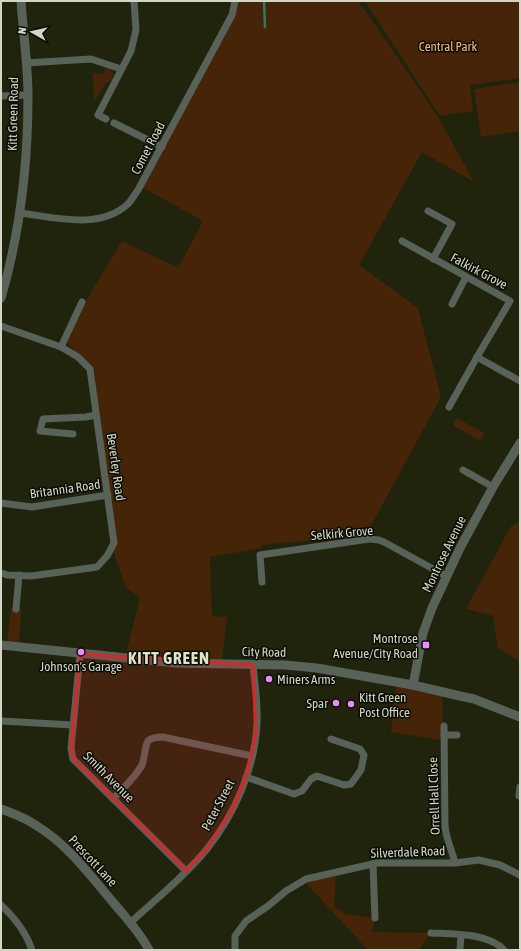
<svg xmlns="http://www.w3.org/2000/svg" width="521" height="951" font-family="'Asap Condensed',sans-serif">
<rect width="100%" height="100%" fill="#20240c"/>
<g fill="#452408">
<polygon points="235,1 357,1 362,6 437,115 474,182 422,152 359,265 418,308 441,397 366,535 261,545 261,548 210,557 212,616 227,617 222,660 125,658 140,598 125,586 112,547 96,415 95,372 67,343 87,299 122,241 178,268 203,221 140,186 232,15"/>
<polygon points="365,1 520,1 520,78 470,85 473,111 440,116"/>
<polygon points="105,68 111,70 114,75 109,83 106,82 94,102 93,73 104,74"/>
<polygon points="520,82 520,131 481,137 474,89"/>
<polygon points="457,418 484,433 480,441 453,425"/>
<polygon points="520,522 520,662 498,648 493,616 466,609 511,526"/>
<polygon points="11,608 21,609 19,647 7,646"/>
<polygon points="397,683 442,692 444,741 391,732"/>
<polygon points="336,872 334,907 346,914 375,918 372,932 431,933 419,950 368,950 304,881"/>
</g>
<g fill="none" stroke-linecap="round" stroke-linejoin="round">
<polyline stroke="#34766a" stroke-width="2.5" points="264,1 265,27"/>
<g stroke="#586259" stroke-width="7">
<polyline points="26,63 91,59 121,69"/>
<polyline points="1,96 28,95"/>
<polyline points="106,119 98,115 131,51 136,30 134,1"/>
<polyline points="114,123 162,147"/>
<polyline points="428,211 452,224 433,259"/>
<path d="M20 213C54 217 100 231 129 203 132 199 135 194 138 190L232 15 235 1"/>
<polyline points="402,241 510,301 477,357 520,381"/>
<polyline points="452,304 466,277"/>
<polyline points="1,326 61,347 78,357 90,369 114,543 107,556 97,567 31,576 7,575 1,573"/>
<polyline points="61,347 82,302"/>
<polyline points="449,407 477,357"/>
<polyline points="73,434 40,431 43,419 86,417 96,415"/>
<polyline points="463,470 493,487"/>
<polyline points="1,503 32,507 108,495"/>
<polyline points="262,582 260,555 369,539 379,540 384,542 446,576"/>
<polyline points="16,609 19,575"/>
<polyline points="80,654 71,748 73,759 186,871"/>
<polyline points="1,721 73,725"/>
<path d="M444 726 445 826C446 839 452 850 455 863"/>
<polyline points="444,735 457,735"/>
<polyline points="246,777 294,794 302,791 311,779 317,776 344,785 351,784 361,770 364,755 360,749 331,739"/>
<polyline points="519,796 520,787"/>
<path d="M113 799C122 789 135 778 142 765 145 758 144 748 148 741 152 737 158 737 163 737L252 756"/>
<polyline points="373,864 375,918"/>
<path d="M1 905C15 918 26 932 32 950"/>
<path d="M130 923C156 899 185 876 207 849 235 814 255 768 257 723 258 704 255 684 253 665"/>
<path d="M431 933C452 934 489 933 504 950"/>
<polyline points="460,949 461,935"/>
<polyline points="235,950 235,936 246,921 268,906 286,891 306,879 377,863 455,863 479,860 500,865 520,875"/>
</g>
<g stroke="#586259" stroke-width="9">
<path d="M1 298C20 233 28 164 28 96 28 64 23 32 21 1"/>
<polyline points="1,645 176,663 285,665 317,668 413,685 460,696 474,699 520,717"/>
<polyline points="413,685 423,633 432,608 460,548 493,487 520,443"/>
<path d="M1 809C14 814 26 818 37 826 67 844 90 875 112 901 125 917 140 932 149 950"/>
</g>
</g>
<path fill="#d62828" fill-opacity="0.2" stroke="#d62828" stroke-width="3" stroke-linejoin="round" d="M80 654 253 665 256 735 246 777 233 809 207 849 186 871 73 759 71 748Z"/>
<g fill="#ec8cfa" stroke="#0a0c04" stroke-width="1.5">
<rect x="422" y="641" width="8" height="8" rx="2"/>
<circle cx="81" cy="652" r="4"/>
<circle cx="269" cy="679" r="4"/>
<circle cx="336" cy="703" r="4"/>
<circle cx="351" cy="704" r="4"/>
</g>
<g text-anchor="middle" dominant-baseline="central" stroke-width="3" stroke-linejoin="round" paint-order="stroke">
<g font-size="13" fill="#fab788" stroke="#0a0c04">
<text x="448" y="46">Central Park</text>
</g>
<g font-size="13" fill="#d3d6c7" stroke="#0a0c04">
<text transform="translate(13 114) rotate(-89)">Kitt Green Road</text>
<text transform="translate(148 148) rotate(-62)">Comet Road</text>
<text transform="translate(479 271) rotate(28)">Falkirk Grove</text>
<text transform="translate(116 467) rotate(82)">Beverley Road</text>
<text transform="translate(65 489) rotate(-8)">Britannia Road</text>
<text transform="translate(342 533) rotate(-5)">Selkirk Grove</text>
<text transform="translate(444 554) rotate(-64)">Montrose Avenue</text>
<text transform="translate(264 652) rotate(1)">City Road</text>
<text transform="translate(109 777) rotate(45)">Smith Avenue</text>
<text transform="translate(434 796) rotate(-92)">Orrell Hall Close</text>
<text transform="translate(218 805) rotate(-62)">Peter Street</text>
<text transform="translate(408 852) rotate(-2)">Silverdale Road</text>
<text transform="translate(93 861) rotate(47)">Prescott Lane</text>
</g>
<g font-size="13" fill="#d3d6c7" stroke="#0a0c04" text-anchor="end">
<text x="418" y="638">Montrose<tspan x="418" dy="15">Avenue/City Road</tspan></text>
<text x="81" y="666" text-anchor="middle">Johnson's Garage</text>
<text x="277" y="679" text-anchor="start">Miners Arms</text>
<text x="359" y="697" text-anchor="start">Kitt Green<tspan x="359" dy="15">Post Office</tspan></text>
<text x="328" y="703">Spar</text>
</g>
<g font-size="17" font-weight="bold" letter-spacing="1" fill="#dee5c6" stroke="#0a0c04">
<text x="169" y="658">KITT GREEN</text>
</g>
</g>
<rect width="521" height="951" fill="none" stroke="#d3d6c7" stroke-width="4"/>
<g transform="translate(32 32) rotate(278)" stroke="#0a0c04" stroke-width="3" paint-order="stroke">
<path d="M0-3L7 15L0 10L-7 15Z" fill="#d3d6c7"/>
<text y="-6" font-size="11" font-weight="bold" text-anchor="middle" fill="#d3d6c7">N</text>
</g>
</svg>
